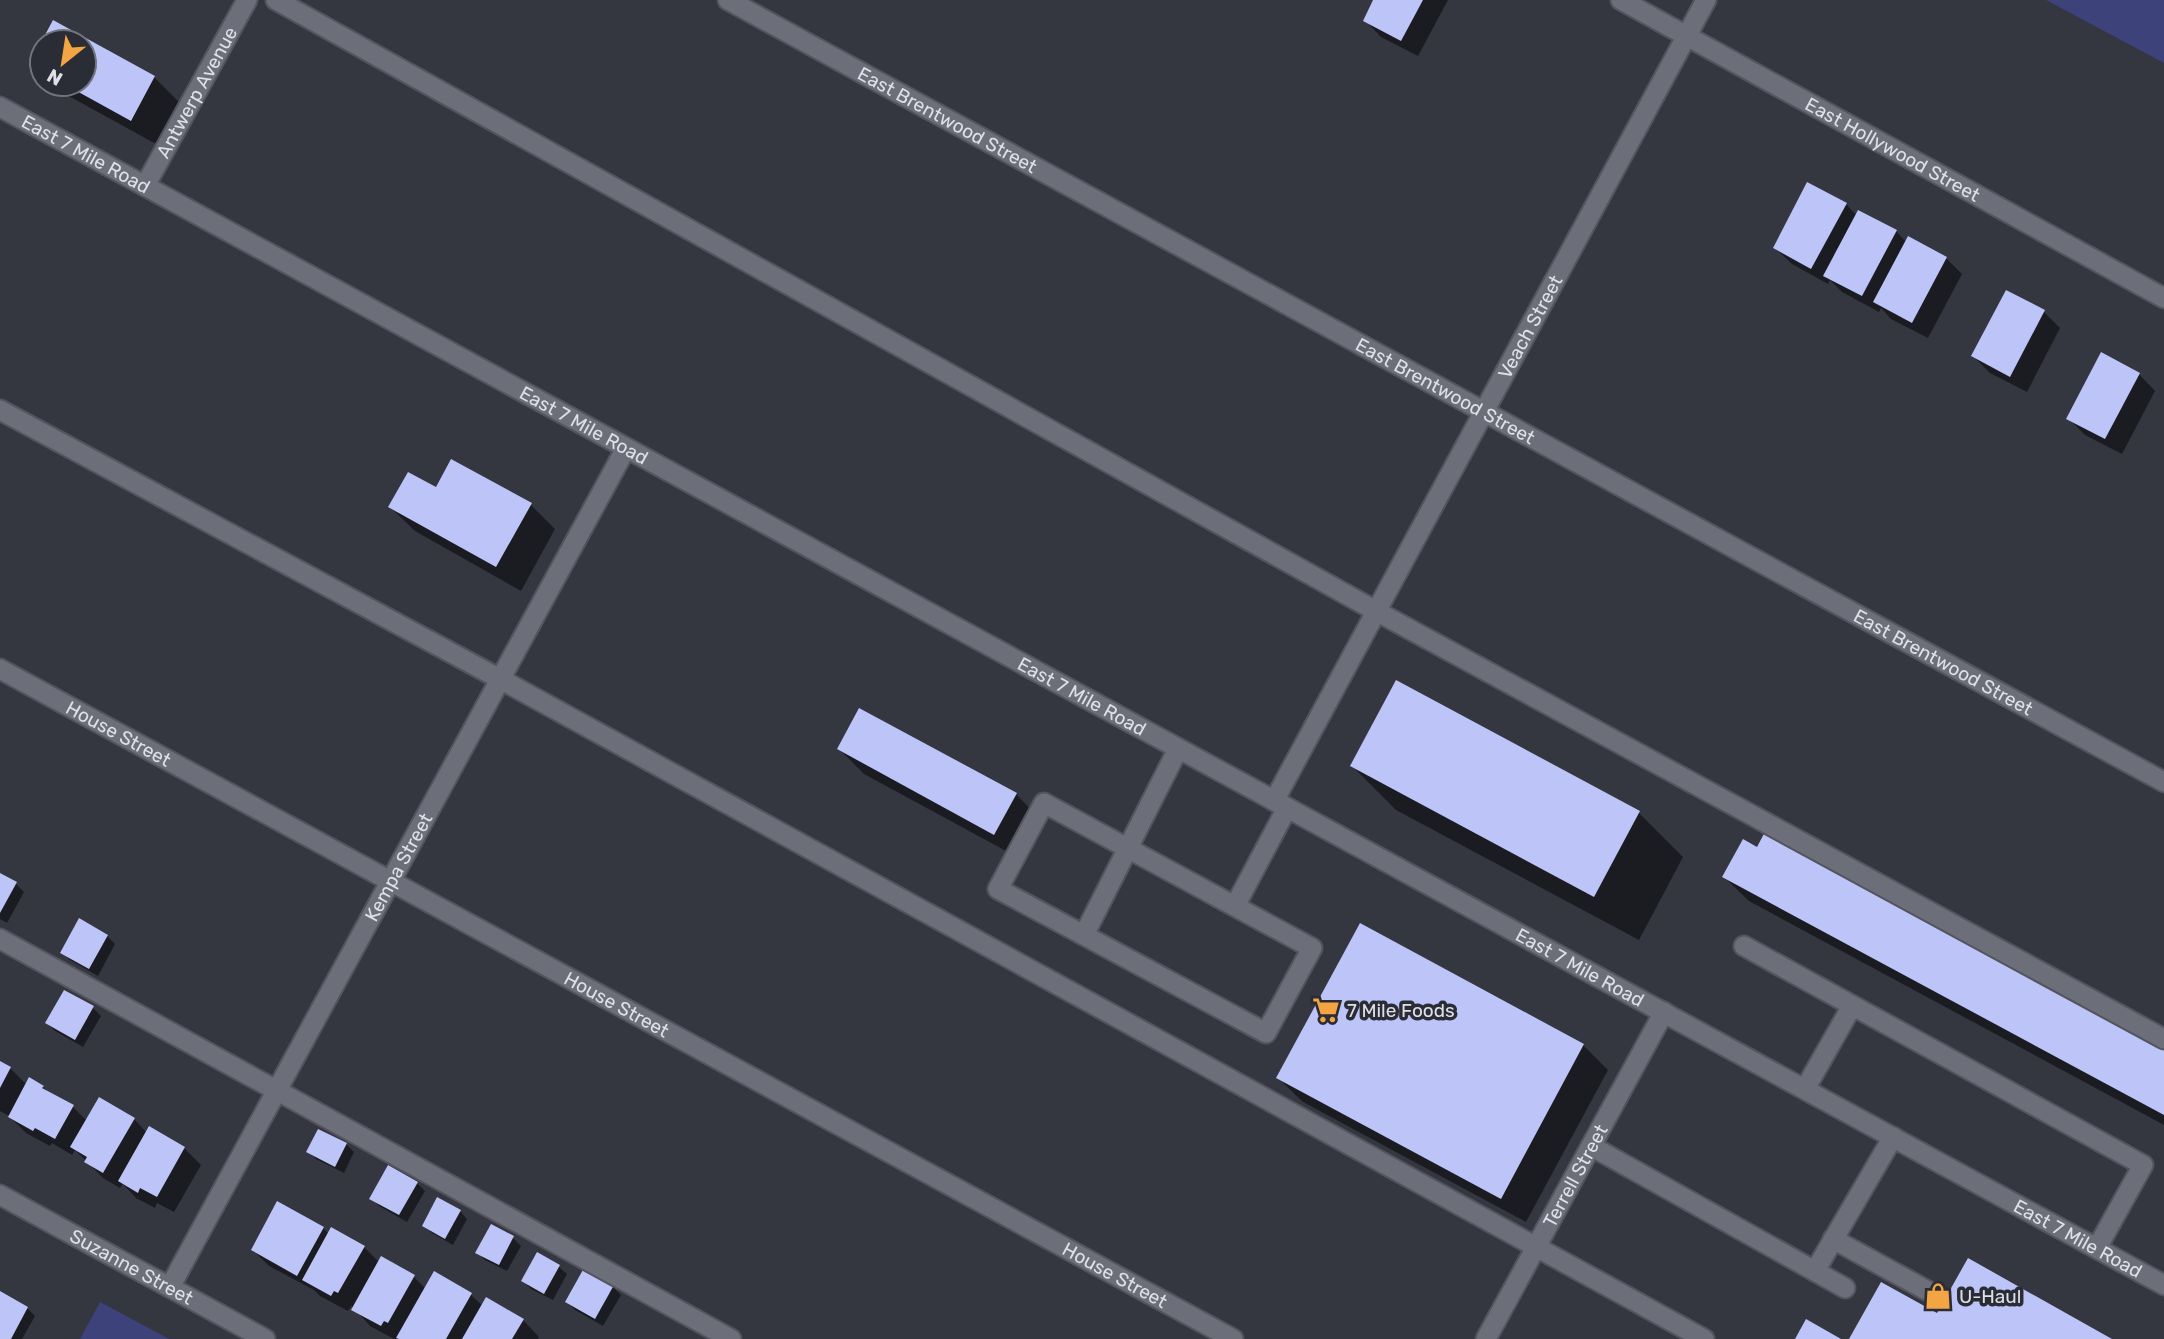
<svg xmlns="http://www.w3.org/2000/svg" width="2164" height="1339" font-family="Rubik,sans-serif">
<rect width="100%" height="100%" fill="#343640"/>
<g fill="#3e427a">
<polygon points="2046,0 2164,0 2164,63"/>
<polygon points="100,1302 169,1339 80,1339"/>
</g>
<g fill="#0007">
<polygon points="1375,0 1448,0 1418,56 1381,37 1365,20"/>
<polygon points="54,23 154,77 179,102 156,144 56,89 50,84 84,84 84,42 43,42"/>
<polygon points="1846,204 1857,216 1896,231 1906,242 1946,258 1962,274 1928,338 1891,319 1881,308 1879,312 1842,292 1830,280 1828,284 1792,264 1775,248"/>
<polygon points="2044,312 2060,328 2027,392 1990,373 1973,356"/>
<polygon points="2139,374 2155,391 2122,454 2085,435 2068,418"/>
<polygon points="531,505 555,529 521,591 415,531 390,507"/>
<polygon points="839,749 1016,794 1040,819 1019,858 864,774"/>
<polygon points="1352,766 1639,813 1683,857 1639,940 1396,810"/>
<polygon points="0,875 16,884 24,892 7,923 0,919"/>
<polygon points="1724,877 2164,1045 2164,1125 1749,901"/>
<polygon points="107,936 115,944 98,976 70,960 62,952"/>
<polygon points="93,1008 101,1016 83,1047 55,1031 47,1023"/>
<polygon points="1583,1045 1608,1070 1526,1222 1303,1102 1278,1078"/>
<polygon points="0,1063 10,1068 27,1085 43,1087 50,1094 73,1107 87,1121 134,1119 147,1133 184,1148 201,1165 174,1212 157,1203 155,1208 136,1198 123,1184 120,1188 103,1178 75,1150 72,1155 52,1143 50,1146 26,1133 9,1116 0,1111"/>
<polygon points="346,1144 354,1152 344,1173 316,1159 308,1151"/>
<polygon points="417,1183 425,1191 407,1222 379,1206 372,1199"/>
<polygon points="460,1211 467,1219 453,1245 432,1233 424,1226"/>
<polygon points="323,1228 329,1234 364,1247 380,1263 414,1277 426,1289 471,1295 483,1306 523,1320 539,1337 538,1339 394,1339 370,1326 354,1308 351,1306 348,1311 320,1296 314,1290 269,1266 253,1250"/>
<polygon points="513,1238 521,1246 507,1271 485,1260 477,1252"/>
<polygon points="559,1267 567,1274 553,1300 531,1289 523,1281"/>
<polygon points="613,1287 621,1295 603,1326 575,1310 567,1302"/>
<polygon points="0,1293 27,1308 35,1316 22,1339 0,1339"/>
</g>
<g fill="#bcc4f8">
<polygon points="1373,0 1423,0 1401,41 1363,21"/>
<polygon points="53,20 155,76 131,121 64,84 84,84 84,42 42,42 42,72 29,65"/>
<polygon points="1807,182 1847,203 1811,269 1773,248"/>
<polygon points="1858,210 1897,230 1862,296 1823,276"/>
<polygon points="1908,236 1947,257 1912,323 1873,302"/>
<polygon points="2006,290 2045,310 2010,377 1971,356"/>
<polygon points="2101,352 2140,373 2105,439 2066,419"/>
<polygon points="451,459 532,503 496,567 388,507 408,472 436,487"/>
<polygon points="1396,680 1640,811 1594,897 1350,766"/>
<polygon points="859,708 1017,793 994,835 837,749"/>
<polygon points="1767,828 2164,1043 2164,1115 1722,877 1743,839 1757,847"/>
<polygon points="0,873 17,882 0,913"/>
<polygon points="79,918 108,935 89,969 60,953"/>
<polygon points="1360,923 1584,1044 1501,1199 1276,1078"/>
<polygon points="64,990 94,1006 75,1040 45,1023"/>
<polygon points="0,1061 11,1067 0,1088"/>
<polygon points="29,1077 44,1086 42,1088 74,1105 55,1139 35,1128 33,1131 8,1117"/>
<polygon points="99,1097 135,1118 103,1173 84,1162 87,1157 70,1147"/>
<polygon points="149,1126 185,1147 157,1197 140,1188 138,1193 118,1181"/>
<polygon points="318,1129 347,1143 335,1167 306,1152"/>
<polygon points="388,1165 418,1182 399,1215 369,1199"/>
<polygon points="437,1197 461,1210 445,1239 422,1226"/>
<polygon points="277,1201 324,1227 297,1276 251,1250"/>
<polygon points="491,1224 514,1236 499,1265 475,1253"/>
<polygon points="331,1227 365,1246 338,1293 334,1291 331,1296 302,1280"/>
<polygon points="537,1252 560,1265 544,1294 521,1281"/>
<polygon points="381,1256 415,1275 388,1323 384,1321 381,1326 351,1310"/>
<polygon points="1968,1258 2112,1339 1849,1339 1881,1282 1937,1313"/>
<polygon points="584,1268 614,1285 595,1319 565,1302"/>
<polygon points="434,1271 472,1293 446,1339 399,1339 396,1338"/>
<polygon points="0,1291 28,1307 11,1339 0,1339"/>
<polygon points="486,1297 524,1319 512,1339 462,1339"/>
<polygon points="1806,1319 1841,1339 1795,1339"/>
</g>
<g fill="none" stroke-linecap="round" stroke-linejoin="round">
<defs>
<g id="service">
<polyline points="276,0 1376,611 2164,1039"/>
<polyline points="0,410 500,679 1704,1339"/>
<polygon points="1044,803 1312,948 1266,1033 998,889"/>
<polyline points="1235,906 1287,808"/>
<polyline points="1084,935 1178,749"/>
<polyline points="0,939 731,1339"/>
<polyline points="1744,946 2143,1165 2097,1248"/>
<polyline points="1805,1089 1852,1006"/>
<polyline points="1591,1146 1845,1288"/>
<polyline points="1833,1239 1937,1296"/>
<polyline points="1815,1271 1893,1137"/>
</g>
<g id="minor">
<path id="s1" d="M728 0 2164 782"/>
<path id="s2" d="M1621 0 2164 298"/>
<path id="s3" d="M145 186 247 0"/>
<path id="s4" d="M0 669 1233 1339"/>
<path id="s5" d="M1274 801 1706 0"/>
<path id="s6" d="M0 1195 265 1339"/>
<path id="s7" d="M170 1287 626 448"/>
<path id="s8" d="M1486 1339 1664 1012"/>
</g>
<g id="tertiary">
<path id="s9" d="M0 107 2164 1285"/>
</g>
</defs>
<use href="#service" stroke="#53545d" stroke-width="23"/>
<use href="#minor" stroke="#53545d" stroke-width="23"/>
<use href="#tertiary" stroke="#53545d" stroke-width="23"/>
<use href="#service" stroke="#6c6e7a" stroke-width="19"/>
<use href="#minor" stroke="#6c6e7a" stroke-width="19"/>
<use href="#tertiary" stroke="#6c6e7a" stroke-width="19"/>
</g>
<defs>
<symbol id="supermarket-bare" viewBox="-9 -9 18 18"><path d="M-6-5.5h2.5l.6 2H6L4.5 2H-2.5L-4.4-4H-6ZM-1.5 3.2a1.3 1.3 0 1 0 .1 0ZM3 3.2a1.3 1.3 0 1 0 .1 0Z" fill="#f3a443" stroke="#2a2c36" stroke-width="2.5" paint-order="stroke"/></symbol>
<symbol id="shop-bare" viewBox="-9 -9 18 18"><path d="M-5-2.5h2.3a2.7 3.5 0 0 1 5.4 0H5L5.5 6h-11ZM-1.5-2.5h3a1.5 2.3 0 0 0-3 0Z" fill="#f3a443" stroke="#2a2c36" stroke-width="2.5" paint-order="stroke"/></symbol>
</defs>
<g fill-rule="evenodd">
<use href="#supermarket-bare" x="1307" y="991" width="38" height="38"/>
<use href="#shop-bare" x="1919" y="1277" width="38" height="38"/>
</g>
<g text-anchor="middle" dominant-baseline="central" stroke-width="7" stroke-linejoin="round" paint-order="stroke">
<g font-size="19" fill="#dfe0e7" stroke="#2a2c36">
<text stroke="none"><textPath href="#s3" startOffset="107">Antwerp Avenue</textPath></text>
<text stroke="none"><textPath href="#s1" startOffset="250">East Brentwood Street</textPath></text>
<text stroke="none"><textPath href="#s2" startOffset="310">East Hollywood Street</textPath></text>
<text stroke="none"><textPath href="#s9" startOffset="98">East 7 Mile Road</textPath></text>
<text stroke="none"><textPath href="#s5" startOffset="539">Veach Street</textPath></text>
<text stroke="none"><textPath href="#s1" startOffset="817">East Brentwood Street</textPath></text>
<text stroke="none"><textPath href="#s9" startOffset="665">East 7 Mile Road</textPath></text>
<text stroke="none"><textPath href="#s1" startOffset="1384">East Brentwood Street</textPath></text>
<text stroke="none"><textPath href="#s9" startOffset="1232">East 7 Mile Road</textPath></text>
<text stroke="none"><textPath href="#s4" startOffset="135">House Street</textPath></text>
<text stroke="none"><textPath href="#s7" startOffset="478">Kempa Street</textPath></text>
<text stroke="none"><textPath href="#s9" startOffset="1799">East 7 Mile Road</textPath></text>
<text stroke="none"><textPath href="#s4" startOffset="702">House Street</textPath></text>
<text stroke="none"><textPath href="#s8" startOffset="186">Terrell Street</textPath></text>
<text stroke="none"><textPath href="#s9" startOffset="2366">East 7 Mile Road</textPath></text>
<text stroke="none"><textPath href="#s6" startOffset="150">Suzanne Street</textPath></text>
<text stroke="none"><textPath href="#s4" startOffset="1269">House Street</textPath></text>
</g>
<g font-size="19" fill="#dfe0e7" stroke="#2a2c36" text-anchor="start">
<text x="1347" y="1010">7 Mile Foods</text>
<text x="1959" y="1296">U-Haul</text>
</g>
</g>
<g transform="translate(63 63) rotate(210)"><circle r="33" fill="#2a2c36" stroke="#72747d" stroke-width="2"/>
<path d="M0-5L12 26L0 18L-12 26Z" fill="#f3a443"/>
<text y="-10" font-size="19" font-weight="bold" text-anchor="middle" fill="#dfe0e7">N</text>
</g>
</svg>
